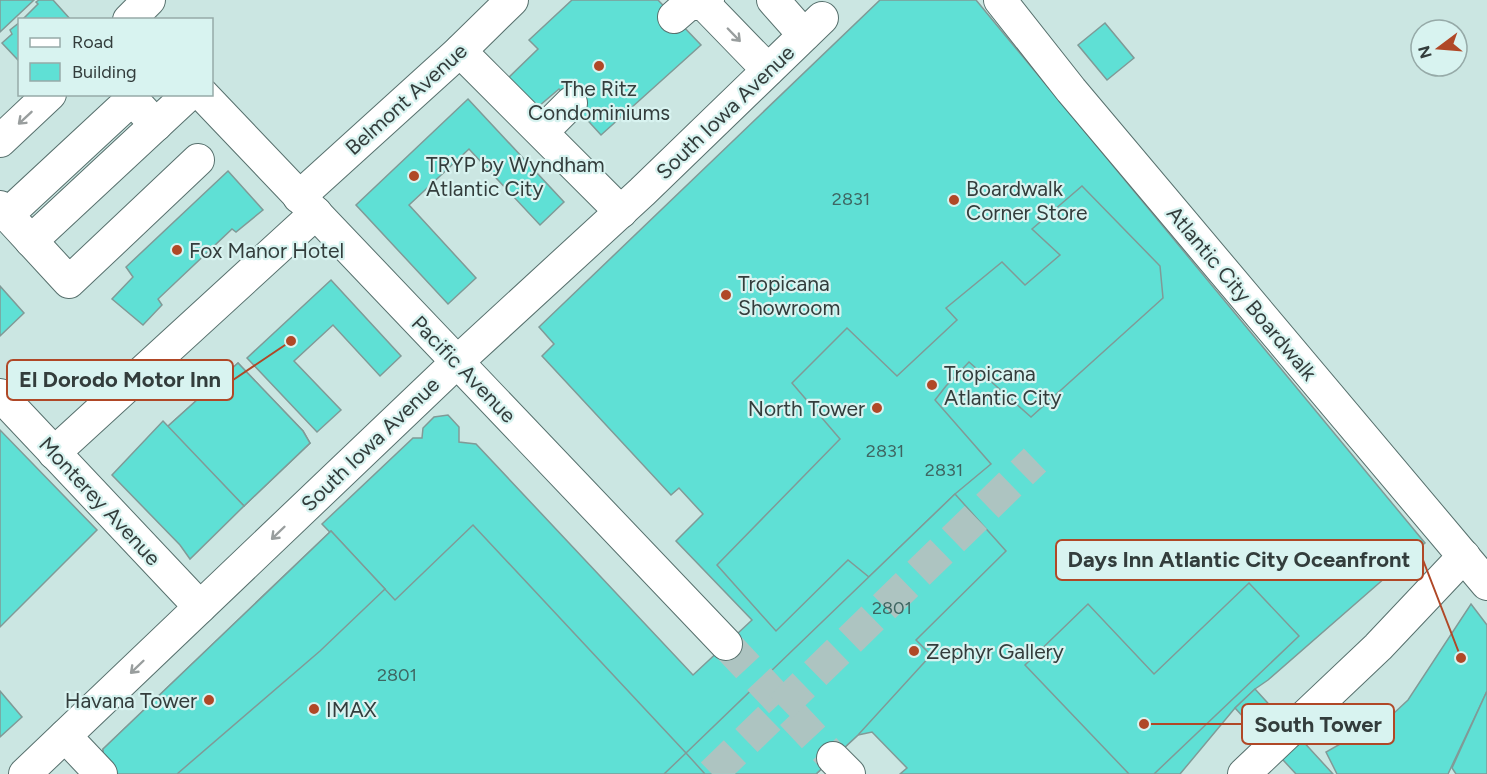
<svg xmlns="http://www.w3.org/2000/svg" width="1487" height="774" font-family="Figtree,sans-serif">
<rect width="100%" height="100%" fill="#cbe6e2"/>
<g fill="#5fe0d5" stroke="#809a97" stroke-width="1.5">
<polygon points="0,0 34,0 0,32"/>
<polygon points="39,0 53,0 71,20 22,20 38,4 36,2"/>
<polygon points="572,0 658,0 701,45 601,135 559,89 532,112 503,83 538,49 529,40"/>
<polygon points="880,0 976,0 1425,543 1268,680 1255,689 1235,708 1180,774 900,774 907,768 872,732 858,735 816,774 177,774 320,651 385,589 322,524 413,438 422,438 423,428 434,417 448,415 459,427 459,442 476,444 693,675 752,620 676,541 703,514 679,488 671,495 542,356 554,344 539,327"/>
<polygon points="20,22 20,59 18,60 2,43 12,34 10,30"/>
<polygon points="1105,23 1134,58 1107,80 1078,45"/>
<polygon points="468,99 564,202 540,225 469,149 409,205 476,278 448,304 356,205"/>
<polygon points="228,171 263,210 236,232 232,229 158,299 162,305 143,325 112,299 133,277 126,267"/>
<polygon points="1082,186 1160,266 1163,298 1031,417 969,362 946,386 935,400 991,464 955,494 869,577 848,560 776,631 717,565 840,439 792,383 847,328 897,376 957,320 946,308 1002,262 1025,285 1060,255 1032,229"/>
<polygon points="331,280 401,356 380,376 333,325 294,361 341,410 317,432 247,358"/>
<polygon points="0,286 24,313 0,336"/>
<polygon points="238,363 303,431 310,443 244,506 167,427"/>
<polygon points="238,363 303,431 310,443 244,506 167,427"/>
<polygon points="163,421 244,506 190,559 180,545 112,475"/>
<polygon points="0,430 97,530 0,627"/>
<polygon points="955,494 1006,551 916,640 931,655 858,735 816,774 705,774 686,753"/>
<polygon points="473,525 686,753 664,774 104,774 103,749 331,531 395,600"/>
<polygon points="331,531 385,589 320,651 177,774 104,774 103,749"/>
<polygon points="1249,583 1299,636 1154,774 1129,774 1025,665 1088,604 1154,674"/>
<polygon points="1471,604 1487,625 1487,691 1448,774 1337,774 1326,752 1393,714 1408,700"/>
<polygon points="1255,689 1333,774 1296,774 1235,708"/>
<polygon points="0,691 22,717 0,737"/>
<polygon points="1487,691 1487,774 1456,774 1452,768"/>
</g>
<g fill="none" stroke-linecap="round" stroke-linejoin="round">
<g stroke="#adc4c1" stroke-width="32" stroke-dasharray="32 16" stroke-linecap="butt">
<polyline points="726,644 833,758"/>
<polyline points="712,774 1035,460"/>
</g>
<defs>
<g id="minor">
<polyline points="708,0 704,4 768,70"/>
<polyline points="773,0 804,35"/>
<polyline points="1000,0 1071,90 1487,584"/>
<polyline points="674,17 689,4 704,4"/>
<polyline points="129,20 149,0"/>
<polyline points="460,51 621,212"/>
<polyline points="202,94 726,644"/>
<polyline points="542,132 571,103"/>
<polyline points="0,141 50,94"/>
<polyline points="299,197 460,51 512,0"/>
<polyline points="0,207 69,282 198,160"/>
<polyline points="7,215 132,99 156,125"/>
<polyline points="31,241 189,94"/>
<polyline points="0,395 200,607"/>
<polyline points="54,453 316,213"/>
<polyline points="65,736 101,774"/>
<polyline points="833,758 849,774"/>
<polyline points="25,774 457,362 642,192 822,18"/>
<polyline points="1244,774 1378,647 1464,556"/>
</g>
</defs>
<use href="#minor" stroke="#57706d" stroke-width="34"/>
<use href="#minor" stroke="#fff" stroke-width="32"/>
</g>
<defs><path id="oneway-shaft" d="M-6 0H5M1.5-3L5.5 0L1.5 3" fill="none" stroke-width="1.6" stroke-linecap="round" stroke-linejoin="round" transform="scale(1.5)"/></defs>
<g stroke="#999e9e">
<use href="#oneway-shaft" transform="translate(734 35) rotate(46)"/>
<use href="#oneway-shaft" transform="translate(25 118) rotate(137)"/>
<use href="#oneway-shaft" transform="translate(278 533) rotate(136)"/>
<use href="#oneway-shaft" transform="translate(137 667) rotate(136)"/>
</g>
<g fill="#b04827" stroke="#d8f3f0" stroke-width="2">
<circle cx="599" cy="66" r="6"/>
<circle cx="414" cy="176" r="6"/>
<circle cx="954" cy="200" r="6"/>
<circle cx="177" cy="250" r="6"/>
<circle cx="726" cy="295" r="6"/>
<circle cx="932" cy="385" r="6"/>
<circle cx="877" cy="408" r="6"/>
<circle cx="914" cy="651" r="6"/>
<circle cx="209" cy="700" r="6"/>
<circle cx="314" cy="709" r="6"/>
</g>
<g text-anchor="middle" dominant-baseline="central" stroke-width="4.5" stroke-linejoin="round" paint-order="stroke">
<g font-size="18" fill="#3e6662">
<text x="851" y="199">2831</text>
<text x="885" y="451">2831</text>
<text x="944" y="470">2831</text>
<text x="892" y="608">2801</text>
<text x="397" y="675">2801</text>
</g>
<g font-size="21" fill="#333d3c" stroke="#d8f3f0" text-anchor="start">
<text x="599" y="88" text-anchor="middle">The Ritz<tspan x="599" dy="24">Condominiums</tspan></text>
<text x="426" y="164">TRYP by Wyndham<tspan x="426" dy="24">Atlantic City</tspan></text>
<text x="966" y="188">Boardwalk<tspan x="966" dy="24">Corner Store</tspan></text>
<text x="189" y="250">Fox Manor Hotel</text>
<text x="738" y="283">Tropicana<tspan x="738" dy="24">Showroom</tspan></text>
<text x="944" y="373">Tropicana<tspan x="944" dy="24">Atlantic City</tspan></text>
<text x="865" y="408" text-anchor="end">North Tower</text>
<text x="926" y="651">Zephyr Gallery</text>
<text x="197" y="700" text-anchor="end">Havana Tower</text>
<text x="326" y="709">IMAX</text>
</g>
<g font-size="21" fill="#333d3c" stroke="#d8f3f0">
<text transform="translate(406 99) rotate(-42)">Belmont Avenue</text>
<text transform="translate(725 112) rotate(-44)">South Iowa Avenue</text>
<text transform="translate(1242 293) rotate(50)">Atlantic City Boardwalk</text>
<text transform="translate(464 369) rotate(46)">Pacific Avenue</text>
<text transform="translate(370 444) rotate(-44)">South Iowa Avenue</text>
<text transform="translate(100 501) rotate(47)">Monterey Avenue</text>
</g>
</g>
<path fill="none" stroke="#b04827" stroke-width="2" d="M291 341L233 380M1461 658L1423 560M1144 724L1242 724"/>
<g fill="#b04827" stroke="#d8f3f0" stroke-width="2">
<circle cx="291" cy="341" r="6"/>
<circle cx="1461" cy="658" r="6"/>
<circle cx="1144" cy="724" r="6"/>
</g>
<g fill="#d8f3f0" stroke="#b04827" stroke-width="2">
<rect x="7" y="360" width="226" height="40" rx="6"/>
<rect x="1056" y="540" width="367" height="40" rx="6"/>
<rect x="1242" y="704" width="152" height="40" rx="6"/>
</g>
<g font-size="22" text-anchor="middle" font-weight="bold" fill="#333d3c">
<text x="120" y="387">El Dorodo Motor Inn</text>
<text x="1239" y="567">Days Inn Atlantic City Oceanfront</text>
<text x="1318" y="732">South Tower</text>
</g>
<rect x="18" y="18" width="195" height="78" fill="#d8f3f0" stroke="#96aaa8" stroke-width="1.5"/>
<rect x="30" y="38" width="30" height="9" fill="#ffffff" stroke="#96aaa8" stroke-width="1.5"/>
<text x="72" y="48" font-size="18" fill="#333d3c">Road</text>
<rect x="30" y="63" width="30" height="18" fill="#5fe0d5" stroke="#96aaa8" stroke-width="1.5"/>
<text x="72" y="78" font-size="18" fill="#333d3c">Building</text>
<g transform="translate(1439 48) rotate(254)"><circle r="28" fill="#d8f3f0" stroke="#96aaa8" stroke-width="1.5"/>
<path d="M0-4.5L10 22L0 15L-10 22Z" fill="#b04827"/>
<text y="-9" font-size="16" font-weight="bold" text-anchor="middle" fill="#333d3c">N</text>
</g>
</svg>
